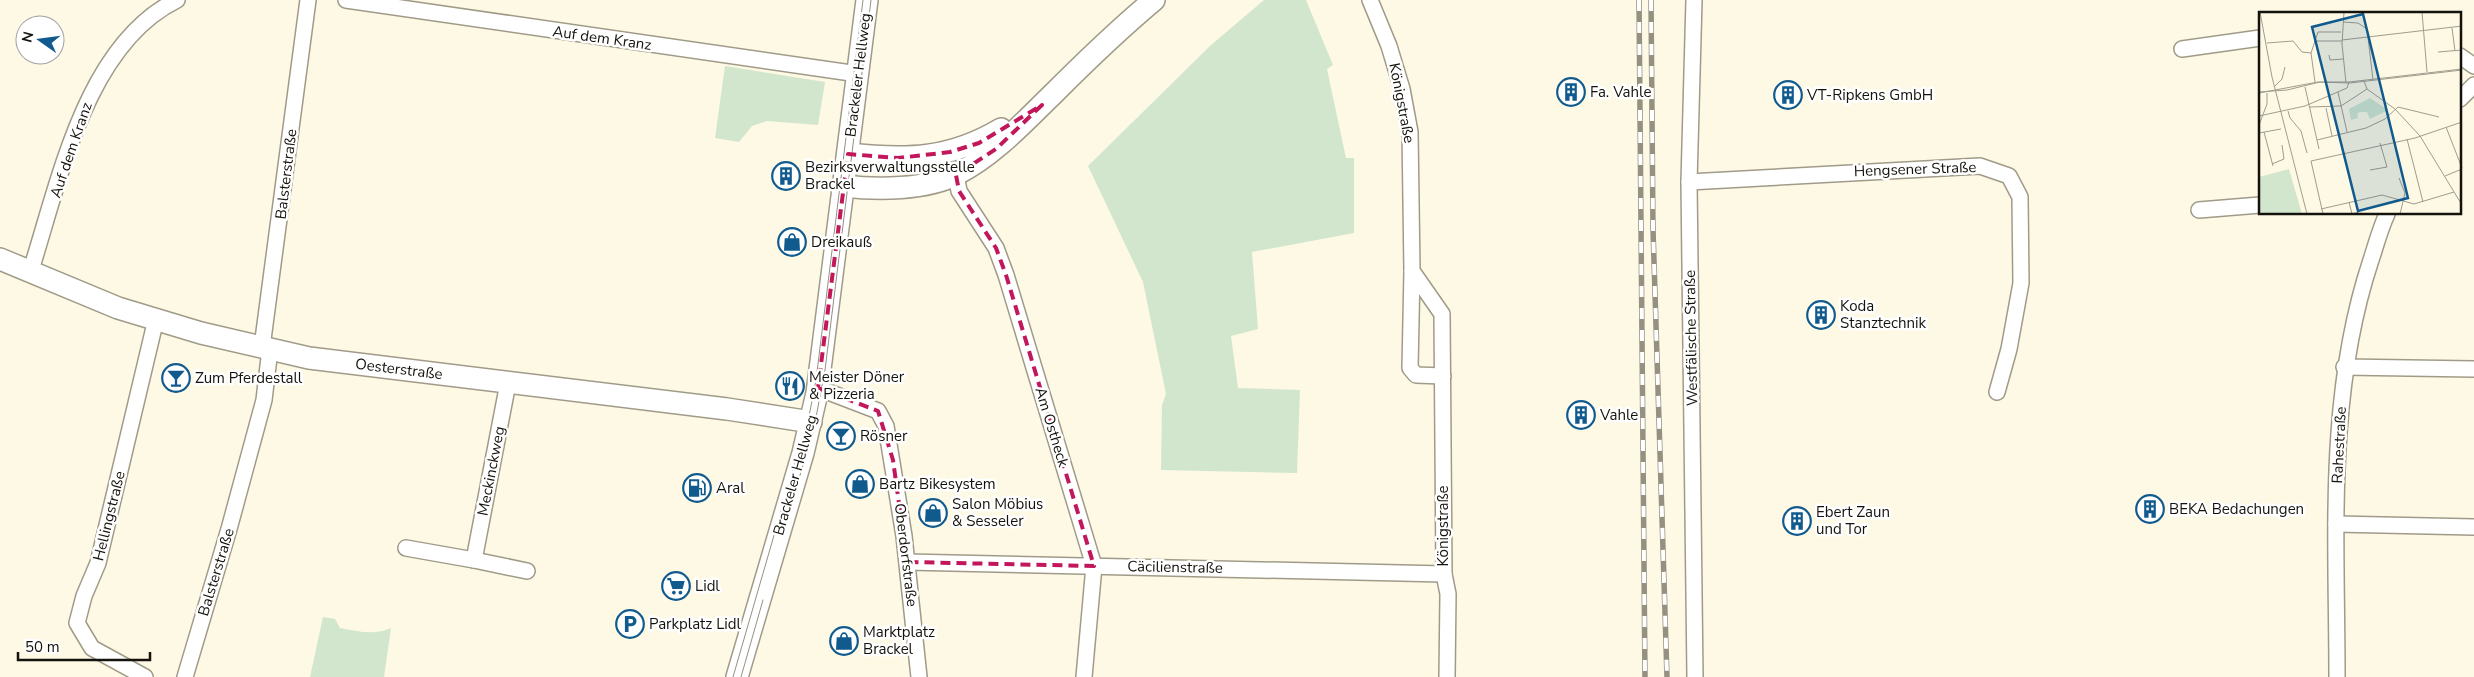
<svg xmlns="http://www.w3.org/2000/svg" width="2474" height="677" font-family="'Nunito Sans',sans-serif">
<rect width="100%" height="100%" fill="#fef9e4"/>
<g fill="#d2e6ce">
<polygon points="1264,0 1306,0 1333,65 1327,69 1346,158 1354,158 1354,233 1252,252 1258,329 1231,336 1238,388 1300,390 1297,473 1161,470 1162,405 1166,394 1143,282 1088,166 1210,46"/>
<polygon points="725,66 825,82 818,125 767,121 752,126 739,142 715,138"/>
<path d="M323 617 335 619 340 628C357 631 374 636 391 628L384 677H310Z"/>
</g>
<g fill="none" stroke-linecap="round" stroke-linejoin="round">
<defs>
<g id="street">
<polyline points="346,0 858,74"/>
<polyline points="1370,0 1389,46 1402,89 1410,132 1412,271 1442,314 1444,574 1448,594 1447,677"/>
<polyline points="1694,0 1689,182 1695,677"/>
<polyline points="2182,49 2260,38"/>
<polyline points="2460,56 2474,66"/>
<polyline points="2460,99 2474,85"/>
<polyline points="956,175 959,191 996,248 1006,275 1094,566 1084,677"/>
<polyline points="1689,182 1980,166 2009,176 2020,197 2021,283 2009,349 1997,392"/>
<polyline points="2199,210 2260,205"/>
<polyline points="1412,271 1410,368 1416,375 1443,376"/>
<path d="M30 273C59 183 85 45 177 0"/>
<polyline points="262,347 308,0"/>
<polyline points="2344,367 2474,369"/>
<polyline points="818,388 878,411 886,426 904,536 919,677"/>
<polyline points="2336,524 2474,527"/>
<polyline points="406,548 474,560 508,383"/>
<polyline points="474,560 527,571"/>
<polyline points="907,562 1444,574"/>
<polyline points="145,677 92,648 77,623 84,596 98,563 156,319"/>
<polyline points="185,677 229,529 264,400 270,349"/>
<path d="M2337 677C2337 537 2326 395 2371 260 2376 245 2380 229 2387 214"/>
</g>
<g id="secondary">
<path d="M848 154C906 160 949 160 1001 129"/>
<path d="M844 186C877 190 926 190 957 174 994 155 1023 123 1053 94 1086 61 1118 30 1154 0"/>
<polyline points="0,259 118,308 201,333 309,358 727,409 811,422"/>
<polyline points="737,677 803,453 817,393 867,0"/>
</g>
</defs>
<use href="#street" stroke="#a09b88" stroke-width="18"/>
<use href="#secondary" stroke="#a09b88" stroke-width="24"/>
<use href="#street" stroke="#fff" stroke-width="15"/>
<use href="#secondary" stroke="#fff" stroke-width="21"/>
<g stroke="#949082" stroke-width="1">
<polyline points="795,492 814,428 825,370 871,0"/>
<polyline points="733,677 810,411 816,380 863,0"/>
<polyline points="741,677 763,600"/>
</g>
<defs>
<g id="rail">
<polyline points="1639,0 1645,677"/>
<polyline points="1651,0 1653,229 1667,677"/>
</g>
</defs>
<use href="#rail" stroke="#949082" stroke-width="5.5"/>
<use href="#rail" stroke="#fff" stroke-width="4" stroke-dasharray="11" stroke-linecap="butt"/>
</g>
<path fill="none" stroke="#c2185b" stroke-width="4" stroke-dasharray="10 6" stroke-linejoin="round" d="M1042 105 996 149 956 175 959 191 996 248 1006 275 1094 566 907 562 893 460 878 411 818 388 848 154 898 158 950 152 979 143Z"/>
<defs>
<symbol id="building-ring" viewBox="-11 -11 22 22"><circle r="9.5" fill="#fff" stroke="#115a8e" stroke-width="1.5"/><path d="M-4-6H4V6H1V3H-1V6H-4ZM-2.5-4.3h1.7v1.8h-1.7ZM.8-4.3h1.7v1.8H.8ZM-2.5-1h1.7V.8h-1.7ZM.8-1h1.7V.8H.8Z" fill="#115a8e"/></symbol>
<symbol id="shop-ring" viewBox="-11 -11 22 22"><circle r="9.5" fill="#fff" stroke="#115a8e" stroke-width="1.5"/><path d="M-5-2.5h2.3a2.7 3.5 0 0 1 5.4 0H5L5.5 6h-11ZM-1.5-2.5h3a1.5 2.3 0 0 0-3 0Z" fill="#115a8e"/></symbol>
<symbol id="bar-ring" viewBox="-11 -11 22 22"><circle r="9.5" fill="#fff" stroke="#115a8e" stroke-width="1.5"/><path d="M-6-5H6L.8 .8V4.5H3.5V6h-7V4.5H-.8V.8Z" fill="#115a8e"/></symbol>
<symbol id="restaurant-ring" viewBox="-11 -11 22 22"><circle r="9.5" fill="#fff" stroke="#115a8e" stroke-width="1.5"/><path d="M-5-6h1v4h1v-4h1v4h1v-4h1v5L-1.5 .5V6h-2V.5L-5-1ZM5-6V6H3V1.5H1.5Q1.5-4 5-6Z" fill="#115a8e"/></symbol>
<symbol id="fuel-ring" viewBox="-11 -11 22 22"><circle r="9.5" fill="#fff" stroke="#115a8e" stroke-width="1.5"/><path d="M-5.5-6h7V0h2V4h1.3V-2.5L3-4.5l.8-.8L6-3V5H2.5V1h-1V6h-7ZM-4.2-4.7v3.2H.2V-4.7Z" fill="#115a8e"/></symbol>
<symbol id="supermarket-ring" viewBox="-11 -11 22 22"><circle r="9.5" fill="#fff" stroke="#115a8e" stroke-width="1.5"/><path d="M-6-5.5h2.5l.6 2H6L4.5 2H-2.5L-4.4-4H-6ZM-1.5 3.2a1.3 1.3 0 1 0 .1 0ZM3 3.2a1.3 1.3 0 1 0 .1 0Z" fill="#115a8e"/></symbol>
<symbol id="parking-ring" viewBox="-11 -11 22 22"><circle r="9.5" fill="#fff" stroke="#115a8e" stroke-width="1.5"/><path d="M-3.5-5.5H1a3.5 3.5 0 0 1 0 7H-1V5.5H-3.5ZM-1-3.4V-.6H.8a1.4 1.4 0 0 0 0-2.8Z" fill="#115a8e"/></symbol>
</defs>
<g fill-rule="evenodd">
<use href="#building-ring" x="1555" y="76" width="32" height="32"/>
<use href="#building-ring" x="1772" y="79" width="32" height="32"/>
<use href="#building-ring" x="770" y="160" width="32" height="32"/>
<use href="#shop-ring" x="776" y="226" width="32" height="32"/>
<use href="#building-ring" x="1805" y="299" width="32" height="32"/>
<use href="#bar-ring" x="160" y="362" width="32" height="32"/>
<use href="#restaurant-ring" x="774" y="370" width="32" height="32"/>
<use href="#building-ring" x="1565" y="399" width="32" height="32"/>
<use href="#bar-ring" x="825" y="420" width="32" height="32"/>
<use href="#shop-ring" x="844" y="468" width="32" height="32"/>
<use href="#fuel-ring" x="681" y="472" width="32" height="32"/>
<use href="#building-ring" x="2134" y="493" width="32" height="32"/>
<use href="#shop-ring" x="917" y="497" width="32" height="32"/>
<use href="#building-ring" x="1781" y="505" width="32" height="32"/>
<use href="#supermarket-ring" x="660" y="570" width="32" height="32"/>
<use href="#parking-ring" x="614" y="608" width="32" height="32"/>
<use href="#shop-ring" x="828" y="625" width="32" height="32"/>
</g>
<g text-anchor="middle" dominant-baseline="central" stroke-width="5" stroke-linejoin="round" paint-order="stroke">
<g font-size="15" fill="#14120c" stroke="#fff">
<text transform="translate(602 38) rotate(8)">Auf dem Kranz</text>
<text transform="translate(858 75) rotate(-83)">Brackeler Hellweg</text>
<text transform="translate(1402 103) rotate(79)">Königstraße</text>
<text transform="translate(71 150) rotate(-71)">Auf dem Kranz</text>
<text transform="translate(1915 169) rotate(-2)">Hengsener Straße</text>
<text transform="translate(286 174) rotate(-83)">Balsterstraße</text>
<text transform="translate(1691 338) rotate(-91)">Westfälische Straße</text>
<text transform="translate(399 369) rotate(7)">Oesterstraße</text>
<text transform="translate(1052 427) rotate(73)">Am Ostheck</text>
<text transform="translate(2339 445) rotate(-87)">Rahestraße</text>
<text transform="translate(491 471) rotate(-79)">Meckinckweg</text>
<text transform="translate(795 475) rotate(-74)">Brackeler Hellweg</text>
<text transform="translate(109 516) rotate(-76)">Hellingstraße</text>
<text transform="translate(1443 526) rotate(-90)">Königstraße</text>
<text transform="translate(906 555) rotate(83)">Oberdorfstraße</text>
<text transform="translate(1175 567) rotate(1)">Cäcilienstraße</text>
<text transform="translate(216 572) rotate(-73)">Balsterstraße</text>
</g>
<g font-size="15" fill="#14120c" stroke="#fff" text-anchor="start">
<text x="1590" y="92">Fa. Vahle</text>
<text x="1807" y="95">VT-Ripkens GmbH</text>
<text x="805" y="167">Bezirksverwaltungsstelle<tspan x="805" dy="17">Brackel</tspan></text>
<text x="811" y="242">Dreikauß</text>
<text x="1840" y="306">Koda<tspan x="1840" dy="17">Stanztechnik</tspan></text>
<text x="809" y="377">Meister Döner<tspan x="809" dy="17">&amp; Pizzeria</tspan></text>
<text x="195" y="378">Zum Pferdestall</text>
<text x="1600" y="415">Vahle</text>
<text x="860" y="436">Rösner</text>
<text x="879" y="484">Bartz Bikesystem</text>
<text x="716" y="488">Aral</text>
<text x="952" y="504">Salon Möbius<tspan x="952" dy="17">&amp; Sesseler</tspan></text>
<text x="2169" y="509">BEKA Bedachungen</text>
<text x="1816" y="512">Ebert Zaun<tspan x="1816" dy="17">und Tor</tspan></text>
<text x="695" y="586">Lidl</text>
<text x="649" y="624">Parkplatz Lidl</text>
<text x="863" y="632">Marktplatz<tspan x="863" dy="17">Brackel</tspan></text>
</g>
</g>
<g transform="translate(2259 12)">
<rect width="202" height="202" fill="#fef9e4"/>
<path d="M111 86 129 98 111 107 108 100H101L98 102 99 106 92 108 90 97ZM30 157 43 202H0V165Z" fill="#d2e6ce"/>
<path fill="none" stroke="#a09d8e" stroke-width="1" d="M1 0 13 65 48 202M85 0 83 32 87 71M163 0 168 60M84 10 99 11 108 17 114 68M193 16 196 39M83 28 203 14M55 29H83M8 31 34 29 43 40 52 41 56 70M179 40 203 38M52 41 59 20H82M70 43 71 48 84 47M105 69 108 77 136 97 161 124 203 193M16 74 23 67 26 55M46 75 60 137M0 80 28 78 61 70H90L203 57M79 80 88 120M0 81 59 70 91 71 203 58M51 95 82 94 108 77M67 96 73 124M29 99 31 106 42 119 48 141M0 104 46 94 88 76 90 70M0 113 8 92V81M187 115 203 156M5 120 14 154M0 121 22 117M148 127 164 190M58 128 107 116 126 107 139 95 180 105M13 152 25 147 23 133M111 158 128 155 121 131M186 164 203 157M140 166 146 181 141 202M90 190 93 202 100 200M62 197 123 183 155 192 195 180M64 202 52 149 156 126 203 110"/>
<path fill="#115a8e" fill-opacity="0.15" stroke="#115a8e" stroke-width="2.5" d="M104 2 149 186 99 199 53 15Z"/>
<rect width="202" height="202" fill="none" stroke="#14120c" stroke-width="2.5"/>
</g>
<g transform="translate(40 40) rotate(284)"><circle r="24" fill="#ffffff" stroke="#a1a09e"/>
<path d="M0-4L9 19L0 12L-9 19Z" fill="#115a8e"/>
<text y="-8" font-size="14" font-weight="bold" text-anchor="middle" fill="#14120c">N</text>
</g>
<path d="M18 652v8h132v-8" fill="none" stroke="#14120c" stroke-width="2.5"/>
<text x="25" y="652" font-size="15" fill="#14120c" stroke="#ffffff" stroke-width="4" paint-order="stroke">50 m</text>
</svg>
